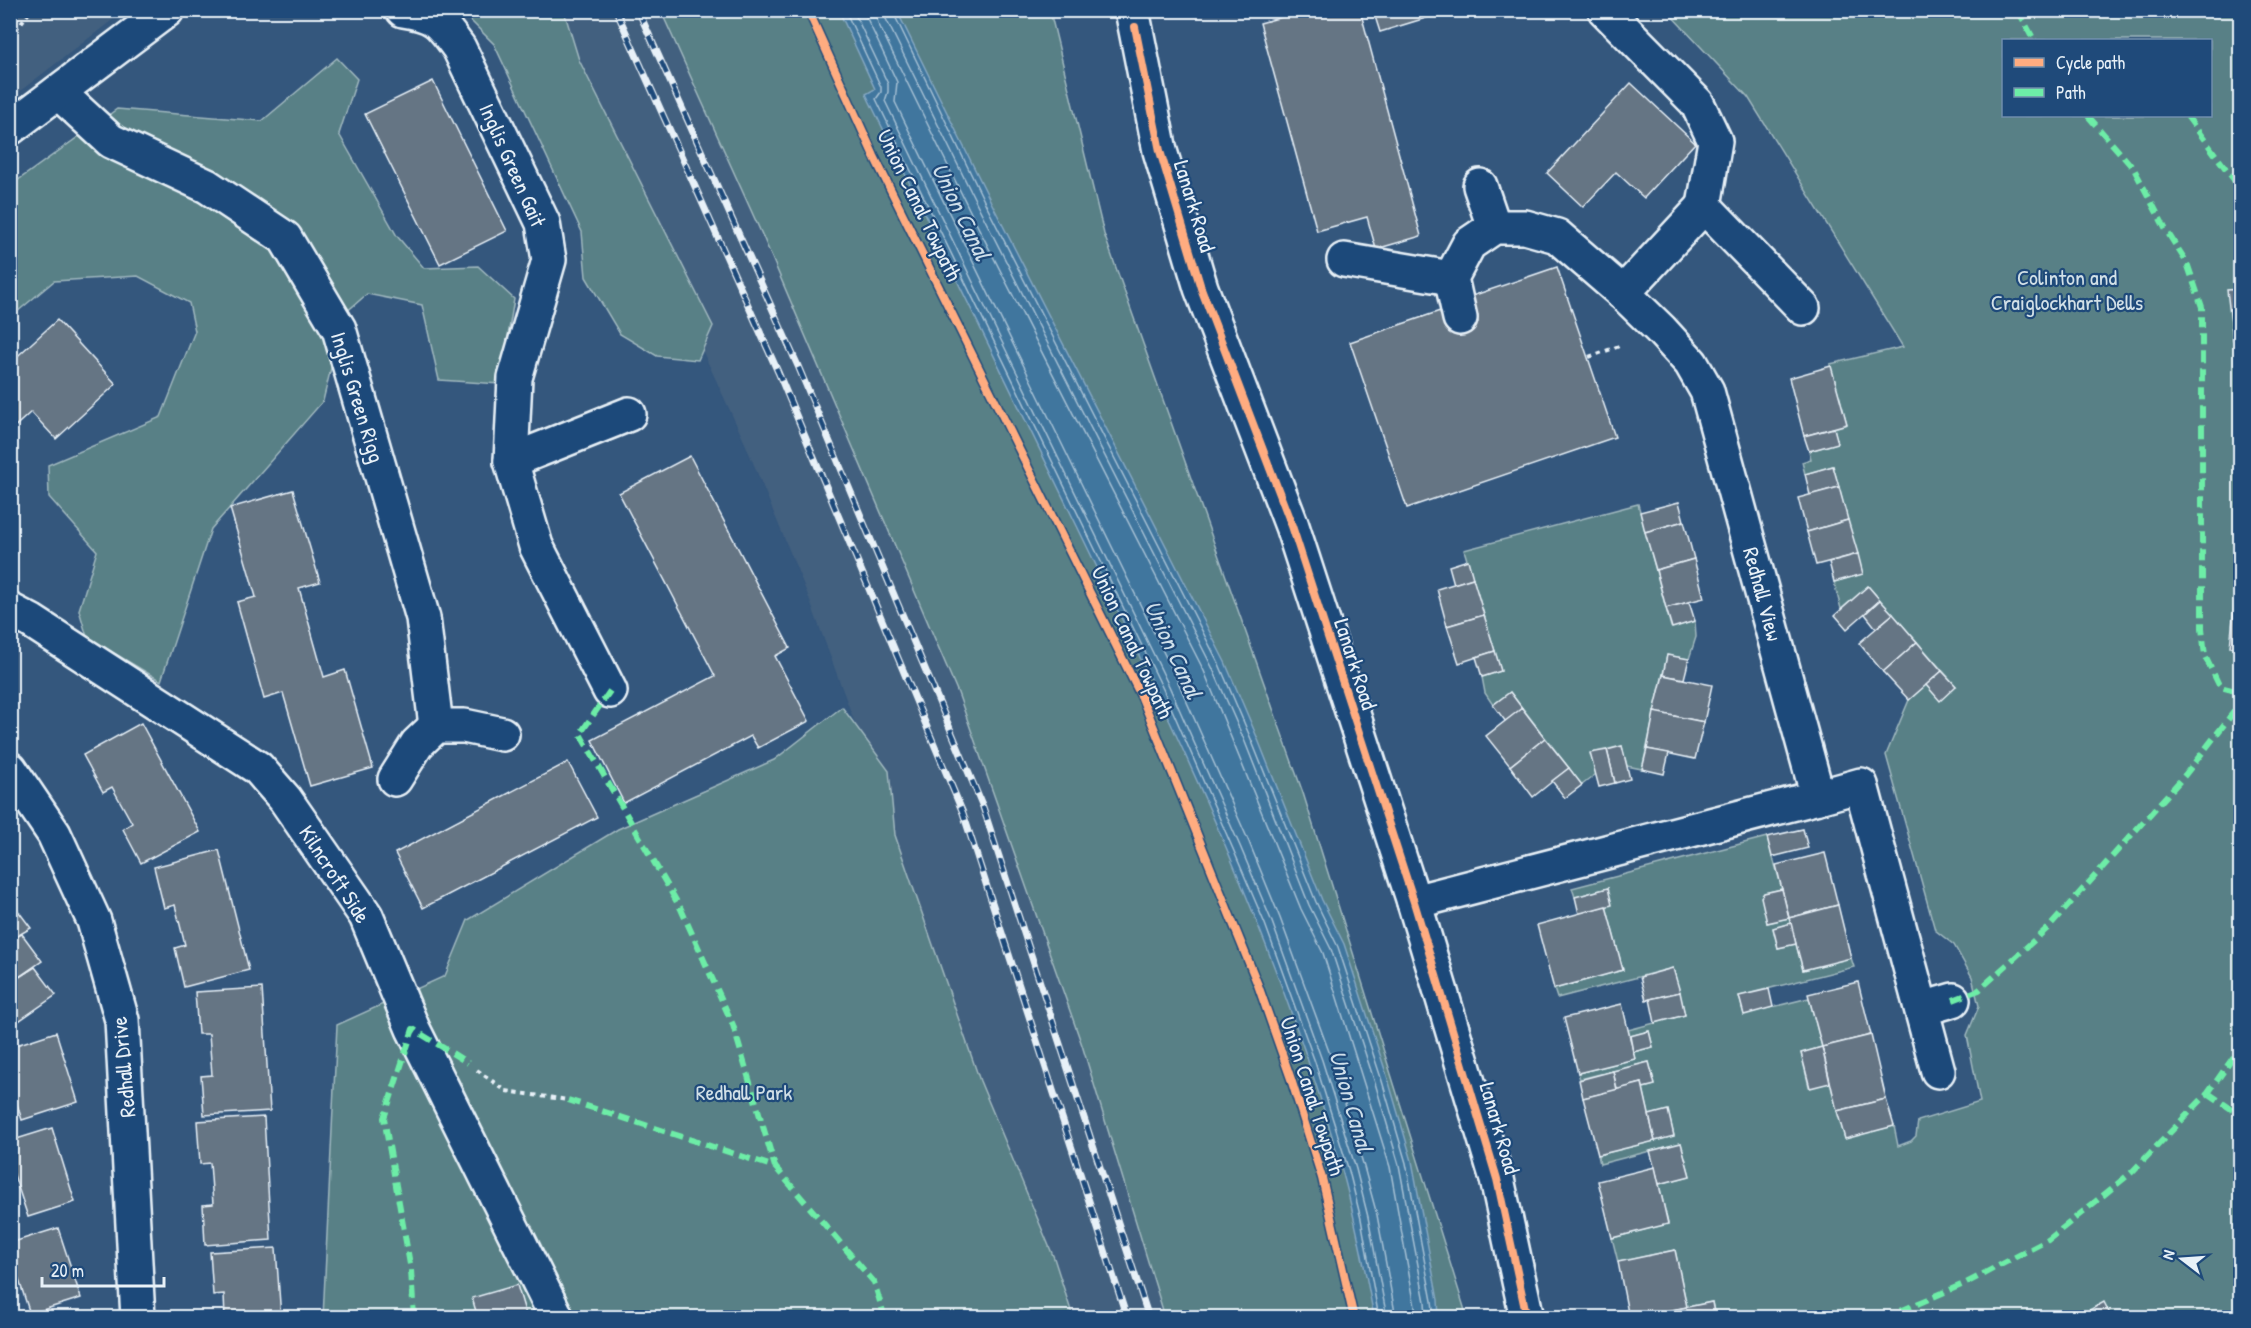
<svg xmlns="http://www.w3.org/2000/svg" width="2251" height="1328" font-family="'Patrick Hand',sans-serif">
<rect width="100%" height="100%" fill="#34577d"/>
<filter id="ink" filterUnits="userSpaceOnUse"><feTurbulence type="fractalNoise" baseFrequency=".0167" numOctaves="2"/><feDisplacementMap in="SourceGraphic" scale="12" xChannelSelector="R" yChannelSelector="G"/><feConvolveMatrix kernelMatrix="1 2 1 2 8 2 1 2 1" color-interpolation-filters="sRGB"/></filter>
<g filter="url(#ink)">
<g fill="#43607f">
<polygon points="11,10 124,10 124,11 11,98"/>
<polygon points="511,11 754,11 1322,1317 1073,1317 1054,1258 980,1081 880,791 807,593 745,443 675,291"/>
</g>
<g fill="#588086" stroke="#a0b8bf" stroke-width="1.5" fill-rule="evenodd">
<polygon points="461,11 564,11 579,60 713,326 698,360 657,356 620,334 586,277 582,232 494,44"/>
<polygon points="661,11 1050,11 1104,234 1303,793 1467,1317 1165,1317 1082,1045 958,693 764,239"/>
<path d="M1667 11H2240V1317L1715 1318 1712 1302 1687 1307 1675 1250 1618 1262 1612 1238 1668 1224 1659 1184 1690 1176 1681 1143 1600 1164 1598 1155 1674 1136 1668 1111 1649 1115 1643 1088 1655 1085 1649 1062 1580 1079 1578 1073 1635 1059 1633 1052 1653 1047 1649 1031 1630 1036 1628 1030 1685 1015 1673 968 1557 998 1554 989 1623 970 1606 906 1608 888 1575 897 1572 888 1767 837 1782 889 1764 893 1767 923 1789 918 1791 923 1773 928 1778 948 1796 944 1803 970 1851 958 1854 967 1739 996 1744 1014 1809 998 1822 1047 1801 1053 1809 1087 1830 1083 1845 1138 1894 1126 1898 1146 1911 1141 1916 1136 1918 1121 1980 1102 1967 1035 1979 1006 1972 977 1954 945 1935 930 1886 755 1909 700 1926 685 1956 686 1868 586 1841 609 1834 582 1862 574 1833 466 1805 474 1802 462 1811 459 1809 451 1837 443 1834 428 1847 424 1830 364 1903 347 1748 97ZM2004 40H2210V116H2004Z"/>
<polygon points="337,58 357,79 339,134 397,236 424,268 478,266 514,299 500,384 439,380 422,305 367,294 344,314 323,401 211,529 161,681 87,637 79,610 97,551 49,497 48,465 161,417 195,331 189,303 138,276 54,281 11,317 10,186 117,109 262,121"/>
<polygon points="1638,504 1671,627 1695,621 1696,637 1689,659 1667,655 1642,769 1627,766 1622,746 1591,753 1596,774 1582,785 1510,692 1493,705 1485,693 1482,677 1501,671 1464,550"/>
<polygon points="842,707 889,771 895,835 980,1081 1054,1258 1073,1317 323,1318 337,1025 445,976 468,920 618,829 774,760"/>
</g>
<path fill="#41769e" stroke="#84a7c2" stroke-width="1.5" d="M839 11H897L992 204 1225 662 1257 737 1322 900 1344 944 1388 1079 1412 1161 1438 1300 1439 1317H1374C1365 1269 1356 1221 1343 1174 1280 948 1179 736 1077 526 1006 382 936 238 866 94L875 89Z"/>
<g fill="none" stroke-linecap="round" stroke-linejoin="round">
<g stroke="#a5c0d4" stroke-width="1.5">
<polyline points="845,10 881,87 881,92 876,99 1163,689 1233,849 1265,924 1315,1062 1349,1171 1361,1219 1379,1318"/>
<polyline points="853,10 888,84 888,92 885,101 1169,686 1240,846 1272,922 1322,1060 1356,1169 1368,1217 1387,1318"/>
<polyline points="863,10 897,82 895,102 1178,682 1249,842 1280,918 1331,1057 1364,1167 1377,1215 1396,1318"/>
<polyline points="875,10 878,23 972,215 1204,671 1301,909 1323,953 1390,1167 1417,1318"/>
<polyline points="884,10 886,19 980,210 1212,667 1245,742 1309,905 1331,949 1375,1083 1399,1165 1425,1302 1426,1318"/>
<polyline points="892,10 987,207 1219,664 1251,739 1316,902 1338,947 1382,1081 1406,1163 1432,1301 1434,1318"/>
</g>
</g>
<g fill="#657484" stroke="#e8f1f8" stroke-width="1.5">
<polygon points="1308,10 1360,10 1421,236 1376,249 1367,217 1317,231 1260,23"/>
<polygon points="1373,10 1452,10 1380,32"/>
<polygon points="433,81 507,231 440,264 365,114"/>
<polygon points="1631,83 1695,143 1644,198 1616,172 1583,207 1547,173"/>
<polygon points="1557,267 1615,437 1407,508 1350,342 1443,310 1450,331 1478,322 1469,297"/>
<polygon points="2240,289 2240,339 2233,340 2227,290"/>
<polygon points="57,320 116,384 56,439 31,412 10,431 10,363"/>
<polygon points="1831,366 1847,424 1804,436 1789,378"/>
<polygon points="1834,428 1838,443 1809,451 1804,436"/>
<polygon points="690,456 790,648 775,656 809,721 758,748 751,736 624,803 592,740 715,676 619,493"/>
<polygon points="1833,466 1839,487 1810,495 1805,474"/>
<polygon points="1839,487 1848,520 1807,532 1798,498"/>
<polygon points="293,490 320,582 299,588 324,677 345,670 373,768 310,786 283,693 264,699 237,602 256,597 230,508"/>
<polygon points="1679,502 1684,521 1645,532 1640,512"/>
<polygon points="1848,520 1858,554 1816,565 1807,532"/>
<polygon points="1684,521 1694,559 1656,570 1645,532"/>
<polygon points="2240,550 2240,648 2230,647"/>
<polygon points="1858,554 1863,574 1834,582 1829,562"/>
<polygon points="1694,559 1704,598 1666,608 1656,570"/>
<polygon points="1468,560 1473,578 1454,584 1449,566"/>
<polygon points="1473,578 1484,615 1447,626 1437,589"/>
<polygon points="1868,586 1880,600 1847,629 1835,615"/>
<polygon points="1880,600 1893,614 1876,628 1865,614"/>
<polygon points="1689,602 1695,621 1672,628 1666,608"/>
<polygon points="1893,614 1917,642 1883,672 1859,643"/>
<polygon points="1484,615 1495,651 1459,663 1447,626"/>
<polygon points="1917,642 1942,671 1909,700 1883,672"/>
<polygon points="1495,651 1501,671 1482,677 1476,657"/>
<polygon points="1667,655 1689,659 1684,679 1663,675"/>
<polygon points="1942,671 1956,686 1940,701 1926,685"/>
<polygon points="1663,675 1712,685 1704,722 1654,712"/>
<polygon points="1510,692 1522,708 1506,722 1493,705"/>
<polygon points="1522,708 1545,738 1510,766 1486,736"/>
<polygon points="1654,712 1704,722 1695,759 1647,749"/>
<polygon points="141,723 200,832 141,863 123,829 132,823 112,787 103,792 83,755"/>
<polygon points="1545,738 1569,768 1533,797 1510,766"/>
<polygon points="1622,746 1630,779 1615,783 1607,750"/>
<polygon points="1647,749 1669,753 1664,774 1642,769"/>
<polygon points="1607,750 1615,783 1599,787 1590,753"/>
<polygon points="568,762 597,817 423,908 395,853"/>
<polygon points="1569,768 1582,785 1565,798 1552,781"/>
<polygon points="1803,829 1808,848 1772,857 1767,837"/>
<polygon points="219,850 249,970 184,987 175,948 185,945 175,905 164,908 154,867"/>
<polygon points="1825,853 1838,905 1789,918 1776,865"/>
<polygon points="1608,888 1612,905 1579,914 1575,897"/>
<polygon points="1782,889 1789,918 1767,923 1761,897 1764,893"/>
<polygon points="10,900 31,928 10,940"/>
<polygon points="1838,905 1851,958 1803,970 1789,918"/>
<polygon points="1606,906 1623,970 1554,989 1537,925"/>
<polygon points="1791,923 1796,944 1778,948 1773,928"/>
<polygon points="22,934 42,961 10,983 10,940"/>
<polygon points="35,967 56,995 10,1027 10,983"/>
<polygon points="1673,968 1680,992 1646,1000 1640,977"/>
<polygon points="1858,982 1871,1035 1822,1047 1808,994"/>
<polygon points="262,988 270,1111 204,1115 201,1076 212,1075 209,1034 198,1034 195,992"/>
<polygon points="1769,989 1773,1007 1744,1015 1739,996"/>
<polygon points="1680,992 1685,1015 1655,1023 1650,999"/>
<polygon points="1622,1004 1635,1059 1578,1073 1564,1018"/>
<polygon points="1649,1031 1653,1047 1633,1052 1630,1036"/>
<polygon points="56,1032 78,1102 22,1120 10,1082 10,1047"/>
<polygon points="1871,1035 1886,1099 1837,1111 1822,1047"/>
<polygon points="1822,1047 1830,1083 1810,1088 1801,1053"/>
<polygon points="1649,1062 1655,1085 1643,1088 1642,1083 1617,1090 1613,1071"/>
<polygon points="1613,1071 1617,1090 1583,1098 1579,1080"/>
<polygon points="1642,1083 1655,1141 1598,1155 1583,1098"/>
<polygon points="1886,1099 1894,1126 1845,1139 1837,1111"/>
<polygon points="1668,1110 1674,1136 1655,1141 1649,1115"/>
<polygon points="264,1117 271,1240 205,1245 203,1205 213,1204 210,1163 200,1164 197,1121"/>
<polygon points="52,1128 75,1202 28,1217 10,1163 10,1141"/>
<polygon points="1681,1143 1690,1176 1659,1184 1650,1151"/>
<polygon points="1655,1167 1668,1224 1612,1238 1598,1181"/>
<polygon points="58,1228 81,1298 30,1314 10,1252 10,1243"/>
<polygon points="276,1248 281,1318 225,1318 224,1294 213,1295 210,1252"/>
<polygon points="1675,1250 1687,1307 1629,1318 1618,1262"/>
<polygon points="517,1285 527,1318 478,1318 472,1298"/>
<polygon points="1712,1302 1715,1318 1664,1318 1663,1312"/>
<polygon points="2104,1302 2112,1318 2076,1318 2088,1311"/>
</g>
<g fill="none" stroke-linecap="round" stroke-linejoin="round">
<defs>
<g id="minor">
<path d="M403 10C436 15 440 22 459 48L543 223 549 260 515 378 511 461 536 546 610 691"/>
<polyline points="1605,10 1697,103 1715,141 1704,206"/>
<polyline points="58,92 111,141 207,186 285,238 339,329 423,618 436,726"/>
<polyline points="10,128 167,10"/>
<polyline points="1480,186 1494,227"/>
<polyline points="1344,260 1451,278"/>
<polyline points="1623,293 1704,206 1803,308"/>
<polyline points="1460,318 1451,278 1469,244 1494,227 1525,227 1557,236 1623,293 1661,330 1691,363 1707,391 1818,797 1861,785 1938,1071"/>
<polyline points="511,461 629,414"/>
<polyline points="10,610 31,621 258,768 285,799 366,916 413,1029 557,1318"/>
<polyline points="10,769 54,834 94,921 122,1020 138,1318"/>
<polyline points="395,779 417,744 436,726 464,726 502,734"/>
<polyline points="1414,902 1818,797"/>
<polyline points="1922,1009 1953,1000"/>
</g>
<polyline id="major" points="1132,10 1160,151 1201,288 1292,526 1414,902 1497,1179 1527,1318"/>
</defs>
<use href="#minor" stroke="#e8f1f8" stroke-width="38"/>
<use href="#major" stroke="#e8f1f8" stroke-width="38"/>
<g stroke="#e8f1f8" stroke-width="4" stroke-dasharray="4.5 4.5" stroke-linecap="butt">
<polyline points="10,15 14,10"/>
<polyline points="10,37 31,10"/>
<polyline points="1589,357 1622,345"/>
<polyline points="477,1070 506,1091 568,1100"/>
</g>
<use href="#minor" stroke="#1f4a7a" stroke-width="33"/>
<use href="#major" stroke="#1f4a7a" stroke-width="33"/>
<defs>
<g id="rail">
<polyline points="616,10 778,372 963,813 1127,1318"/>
<polyline points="638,10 798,366 983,807 1149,1318"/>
</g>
</defs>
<use href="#rail" stroke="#e8f1f8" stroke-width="7"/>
<use href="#rail" stroke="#1f4a7a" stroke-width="4.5" stroke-dasharray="14" stroke-linecap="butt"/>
<g stroke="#6deda7" stroke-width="6" stroke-dasharray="12 6" stroke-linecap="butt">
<polyline points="2018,10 2034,40"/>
<polyline points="2088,116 2134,169 2166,230 2187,263 2202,307 2202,628 2205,656 2220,687 2240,692"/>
<polyline points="2187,116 2240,188"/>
<polyline points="610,691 580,734 681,909 733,1025 775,1167"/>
<polyline points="1953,1000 1979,990 2051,925 2185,775 2240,704"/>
<polyline points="2208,1093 2240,1115"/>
<polyline points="568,1100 775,1167 874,1282 885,1318"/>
<polyline points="414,1318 411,1270 384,1118 413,1029 468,1063"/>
<polyline points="1884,1318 1966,1283 2048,1240 2132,1172 2208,1093 2240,1048"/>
</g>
<defs>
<g id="cycleway">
<polyline points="808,10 874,156 1142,698 1258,985 1291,1079 1322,1178 1354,1318"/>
<polyline points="1135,27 1160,151 1201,288 1292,526 1414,902 1497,1179 1527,1318"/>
</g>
</defs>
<use href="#cycleway" stroke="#1f4a7a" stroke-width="11"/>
<use href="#cycleway" stroke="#ffac80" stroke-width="8"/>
</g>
</g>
<g text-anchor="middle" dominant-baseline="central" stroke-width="4.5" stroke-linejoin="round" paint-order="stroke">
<g font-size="22" fill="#e8f1f8" stroke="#1f4a7a">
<text transform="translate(513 165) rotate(66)">Inglis Green Gait</text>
<text transform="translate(920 205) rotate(64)">Union Canal Towpath</text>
<text transform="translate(1195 206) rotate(73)">Lanark Road</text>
<text transform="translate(358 397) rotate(73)">Inglis Green Rigg</text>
<text transform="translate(1763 594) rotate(75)">Redhall View</text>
<text transform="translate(1133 642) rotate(65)">Union Canal Towpath</text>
<text transform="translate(1356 664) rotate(72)">Lanark Road</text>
<text transform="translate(335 874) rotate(57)">Kilncroft Side</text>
<text transform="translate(123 1067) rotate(-95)">Redhall Drive</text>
<text transform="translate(1313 1096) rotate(72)">Union Canal Towpath</text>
<text transform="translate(1500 1128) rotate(74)">Lanark Road</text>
</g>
<g font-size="22" fill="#d2e0e7" stroke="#1f4a7a">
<text x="2067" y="277">Colinton and<tspan x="2067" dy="25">Craiglockhart Dells</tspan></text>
<text x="744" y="1092">Redhall Park</text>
</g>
<g font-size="24" font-style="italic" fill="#cfdfea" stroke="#1f4a7a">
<text transform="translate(962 211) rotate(64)">Union Canal</text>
<text transform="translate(1174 649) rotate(65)">Union Canal</text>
<text transform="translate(1352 1101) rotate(74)">Union Canal</text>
</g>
</g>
<rect width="2251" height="1328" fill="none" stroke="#1f4a7a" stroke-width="36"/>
<rect x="18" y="18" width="2215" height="1292" fill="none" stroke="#e8f1f8" stroke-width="2" filter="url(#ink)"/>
<rect x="2002" y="39" width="210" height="78" fill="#1f4a7a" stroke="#6f8dac" stroke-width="1.5"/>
<rect x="2014" y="58" width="30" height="9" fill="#ffac80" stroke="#6f8dac" stroke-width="1.5"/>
<text x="2056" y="69" font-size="18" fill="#e8f1f8">Cycle path</text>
<rect x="2014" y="88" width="30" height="9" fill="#6deda7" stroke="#6f8dac" stroke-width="1.5"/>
<text x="2056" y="99" font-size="18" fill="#e8f1f8">Path</text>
<g transform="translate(2182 1259) rotate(287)" stroke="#1f4a7a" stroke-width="4.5" paint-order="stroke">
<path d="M0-4.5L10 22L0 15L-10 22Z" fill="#e8f1f8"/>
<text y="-9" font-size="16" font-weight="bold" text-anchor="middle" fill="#e8f1f8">N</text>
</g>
<path d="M42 1277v9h122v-9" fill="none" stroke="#e8f1f8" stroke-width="3"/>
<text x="51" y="1277" font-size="18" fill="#e8f1f8" stroke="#1f4a7a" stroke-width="4.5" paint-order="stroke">20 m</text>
</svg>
